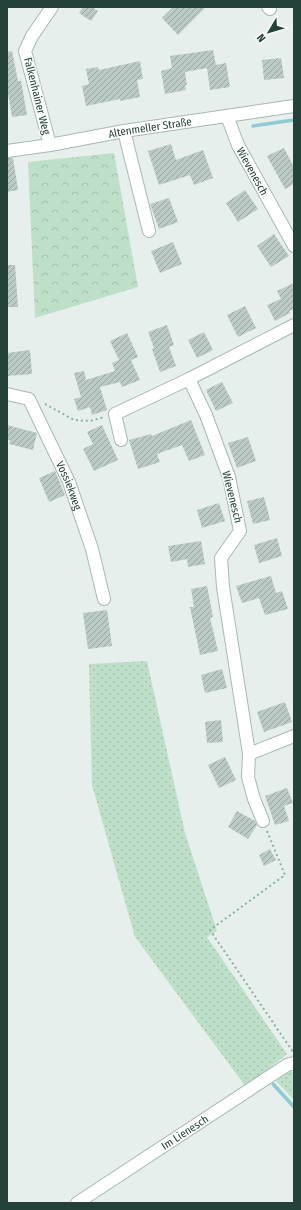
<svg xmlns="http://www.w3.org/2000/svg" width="301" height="1210" font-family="'Fira Sans Condensed',sans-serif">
<defs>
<pattern id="grass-dots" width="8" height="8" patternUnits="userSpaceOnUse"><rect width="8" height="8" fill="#bfe0c8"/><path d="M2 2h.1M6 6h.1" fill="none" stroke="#a4c1ad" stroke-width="1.8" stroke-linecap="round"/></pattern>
<pattern id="forest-crowns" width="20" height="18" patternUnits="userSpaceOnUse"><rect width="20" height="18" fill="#bfe0c8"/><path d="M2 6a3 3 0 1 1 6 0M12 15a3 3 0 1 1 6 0" fill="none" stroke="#a4c1ad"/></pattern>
<pattern id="building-hatch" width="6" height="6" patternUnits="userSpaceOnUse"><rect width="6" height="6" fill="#bbcac4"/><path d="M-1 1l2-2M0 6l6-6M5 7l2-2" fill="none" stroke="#98a6a0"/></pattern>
</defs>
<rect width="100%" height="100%" fill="#e6efeb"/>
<g fill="url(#grass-dots)">
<polygon points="147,661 185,833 217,931 207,937 287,1054 246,1087 135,937 92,785 89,664"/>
<polygon points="289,1070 294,1073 294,1100 276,1081"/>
</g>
<polygon fill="url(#forest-crowns)" points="114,153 138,287 35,318 28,162"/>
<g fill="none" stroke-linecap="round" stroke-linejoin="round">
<g stroke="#8ec9d4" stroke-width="3.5">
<polyline points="253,126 294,120"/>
<polyline points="273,1084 294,1107"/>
</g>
</g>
<g fill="url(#building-hatch)">
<polygon points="83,7 92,7 98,11 91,21 79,13"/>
<polygon points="173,7 206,7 178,35 162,18"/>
<polygon points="213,50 216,65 226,63 230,87 210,90 207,68 185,72 187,85 185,85 186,90 165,94 161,71 172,68 170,56"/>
<polygon points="12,51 18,81 21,81 27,115 12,117 7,87 7,52"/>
<polygon points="281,58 284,78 264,80 262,60"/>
<polygon points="140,61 143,79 137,80 140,97 120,101 120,99 86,106 82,86 89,84 86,69 98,67 99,70"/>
<polygon points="171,144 176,160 203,150 213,178 194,185 190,175 159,185 148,151"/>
<polygon points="284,148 294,167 294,184 285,189 267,156"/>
<polygon points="7,158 13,158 18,190 7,192"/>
<polygon points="245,190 258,209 238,222 226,203"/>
<polygon points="169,198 178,222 159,229 150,204"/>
<polygon points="274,234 289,256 271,267 257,246"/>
<polygon points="173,242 182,264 160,273 151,251"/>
<polygon points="7,265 15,265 18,307 7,307"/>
<polygon points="294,283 294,309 289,311 290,313 275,321 267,305 281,299 277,291"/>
<polygon points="245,306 256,328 238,337 227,315"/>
<polygon points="167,325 174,345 169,347 176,366 160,372 152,349 154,348 148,332"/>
<polygon points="204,332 213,350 197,358 188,340"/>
<polygon points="127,333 138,357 131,360 140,380 122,387 120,382 100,387 107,410 92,415 90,407 78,411 74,399 81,397 74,373 84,371 86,380 115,371 112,363 119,360 110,341"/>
<polygon points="30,350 32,374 7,376 7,353"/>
<polygon points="222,382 233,403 216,411 206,390"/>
<polygon points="191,420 205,455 189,461 182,445 157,454 160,462 138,469 129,440 151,434 152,436"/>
<polygon points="7,425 37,433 33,450 9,444 10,440 7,440"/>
<polygon points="102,425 118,460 94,471 83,449 93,444 87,432"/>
<polygon points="248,437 256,461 237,468 228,443"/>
<polygon points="55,471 65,495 49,502 39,478"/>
<polygon points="264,497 270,520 253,524 247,501"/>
<polygon points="219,503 225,521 202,528 197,510"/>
<polygon points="277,538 282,556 259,563 254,545"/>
<polygon points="201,541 205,564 188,567 187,559 171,562 168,546"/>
<polygon points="271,576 276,593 282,591 288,609 265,615 259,598 242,603 236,586"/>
<polygon points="207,586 213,617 210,618 218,651 200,655 190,607 194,607 191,589"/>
<polygon points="107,610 112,646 88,649 83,613"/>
<polygon points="222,669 227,688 205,693 201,675"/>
<polygon points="285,702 292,722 264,732 257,712"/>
<polygon points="221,720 223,742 207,743 205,722"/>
<polygon points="225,757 236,780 219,788 208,765"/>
<polygon points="287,788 293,803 284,806 289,821 275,825 265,796"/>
<polygon points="237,811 255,821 257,825 248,839 228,827"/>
<polygon points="270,849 276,860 264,866 259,855"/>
</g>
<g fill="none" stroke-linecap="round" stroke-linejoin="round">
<defs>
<g id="minor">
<polyline points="268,7 270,9"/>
<path id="s1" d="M227 116 238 145 294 246"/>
<polyline points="124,131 149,231"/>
<polyline points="50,145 25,51 32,36 52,7"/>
<path id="s2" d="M7 151 50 145 124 131 294 106"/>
<path id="s3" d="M7 394 29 399 69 482 92 549 104 599"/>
<polyline points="121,440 115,414 189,379"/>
<polyline points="249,754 294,736"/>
<polyline points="263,821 254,799 248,777 249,754 244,721 223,587 221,558 240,531 229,477 206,415 189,379 294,325"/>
<path id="s4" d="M77 1203 287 1065 294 1063"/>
</g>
</defs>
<use href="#minor" stroke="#a8b8b2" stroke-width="14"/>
<g stroke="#86b3a5" stroke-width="2" stroke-dasharray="2 3" stroke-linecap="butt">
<polyline points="45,404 74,420 90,421 104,417"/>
<polyline points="267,831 285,875 210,930 293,1052"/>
</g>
<use href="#minor" stroke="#fff" stroke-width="12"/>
</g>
<g text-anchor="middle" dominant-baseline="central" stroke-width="3" stroke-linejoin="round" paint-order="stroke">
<g font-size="11" fill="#24423a" stroke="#f7fbf9">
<text transform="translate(37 96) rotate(76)">Falkenhainer Weg</text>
<text stroke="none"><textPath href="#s2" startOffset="145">Altenmeller Straße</textPath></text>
<text stroke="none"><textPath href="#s1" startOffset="61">Wievenesch</textPath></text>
<text stroke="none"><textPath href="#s3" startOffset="118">Vossiekweg</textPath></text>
<text transform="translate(232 497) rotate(76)">Wievenesch</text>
<text stroke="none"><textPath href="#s4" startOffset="129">Im Lienesch</textPath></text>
</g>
</g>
<rect width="301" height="1210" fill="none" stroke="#24423a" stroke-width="16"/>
<g transform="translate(269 32) rotate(232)" stroke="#f7fbf9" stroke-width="3" paint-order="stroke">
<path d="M0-3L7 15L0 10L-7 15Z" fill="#24423a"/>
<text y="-6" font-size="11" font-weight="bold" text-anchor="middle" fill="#24423a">N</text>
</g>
</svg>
